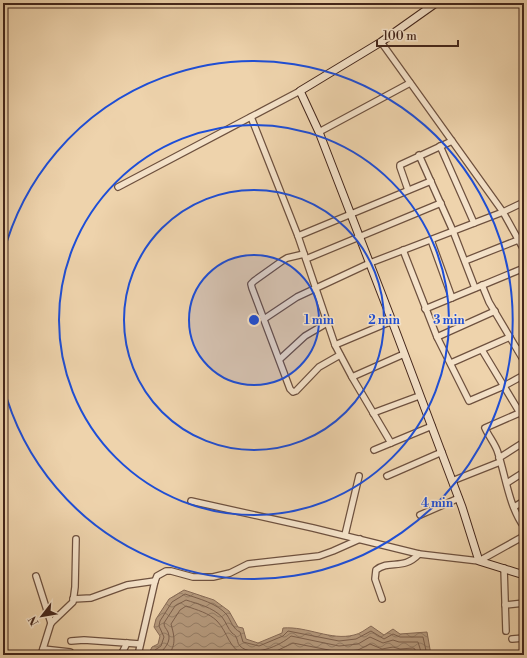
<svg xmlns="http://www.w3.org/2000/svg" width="527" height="658" font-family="'Libre Bodoni',serif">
<defs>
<pattern id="water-waves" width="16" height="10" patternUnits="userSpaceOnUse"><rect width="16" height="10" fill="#b4987b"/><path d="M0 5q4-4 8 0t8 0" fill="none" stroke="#947c64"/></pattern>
</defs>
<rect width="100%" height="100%" fill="#eed3ac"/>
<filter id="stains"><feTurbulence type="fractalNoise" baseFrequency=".005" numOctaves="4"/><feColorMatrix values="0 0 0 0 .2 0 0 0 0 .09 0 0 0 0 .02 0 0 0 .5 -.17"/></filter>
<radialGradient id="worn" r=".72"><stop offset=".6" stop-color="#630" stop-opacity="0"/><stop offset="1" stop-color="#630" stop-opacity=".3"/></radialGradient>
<path fill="url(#water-waves)" stroke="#876a55" d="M184 590 214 600 229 611 238 627 243 628 246 639 258 643 282 633 283 628C307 626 331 641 354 635 360 634 366 629 371 626L384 635 393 629 400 634 427 632 431 655H148L152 647 158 644 160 636 154 627 156 619 169 599Z"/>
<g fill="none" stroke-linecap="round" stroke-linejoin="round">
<g stroke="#7c5f4b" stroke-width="1">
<path d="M152 655 155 650 161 646 164 637 159 626 160 621 172 602 185 594C199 599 217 603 227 615 231 621 233 629 240 632L243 642 259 646 283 636 288 631 339 641 356 639 371 631 384 639 393 634 400 637H423L427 655"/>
<path d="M158 655C164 649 172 642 168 632 166 628 164 627 164 623L175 606 186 600C198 604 212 607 222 617 226 622 228 629 232 633 234 635 235 634 236 637 238 640 237 643 240 646 252 658 280 646 291 636L339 646 358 644 370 637 383 643 393 640 399 642H418L422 655"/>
<path d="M168 655C177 645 174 635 171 624L180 610 186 606C197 610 209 613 217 621 228 632 229 651 246 655"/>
<polyline points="268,655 293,643 339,652 358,650 370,644 382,649 393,647 400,649 413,648 415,649 415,655"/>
</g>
<defs>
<g id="street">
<polyline points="381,42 503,212 524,250"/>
<polyline points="251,117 298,236 335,345 352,377 391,443"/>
<polyline points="319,132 410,83"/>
<polyline points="440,146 474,223"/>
<polyline points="419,155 453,231 475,288"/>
<polyline points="118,187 300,91"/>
<polyline points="408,190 400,167 400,165 452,141"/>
<polyline points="298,236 431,181"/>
<polyline points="431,240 452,298"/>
<polyline points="403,250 437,337 469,401 504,386 524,375"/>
<polyline points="304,254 287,258 282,261 254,281 251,284 252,288 290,389 293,392 296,391 319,367 340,355"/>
<polyline points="306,259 441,203"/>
<polyline points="465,261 518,240"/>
<polyline points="482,285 489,302 524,361"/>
<polyline points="425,309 524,268"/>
<polyline points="264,319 297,297 370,263 503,212 524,202"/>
<polyline points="437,337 495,311"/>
<polyline points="335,345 392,321"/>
<polyline points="482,350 520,413"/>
<polyline points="518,350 524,346"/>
<polyline points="280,359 305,336 327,323"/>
<polyline points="451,363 510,337"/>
<polyline points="352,377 404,354"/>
<path d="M524 411 485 428C489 437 496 445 498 453 506 478 509 506 524 527"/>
<polyline points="373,413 419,396"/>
<polyline points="374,450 432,426"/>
<polyline points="499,458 524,442"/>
<polyline points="387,476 442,452"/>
<polyline points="452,481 500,462"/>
<polyline points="507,483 524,472"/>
<polyline points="191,501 313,528 419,554 479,561 524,536"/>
<polyline points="514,507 524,501"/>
<polyline points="420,515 459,498"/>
<polyline points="345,535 359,476"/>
<polyline points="504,568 506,631"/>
<polyline points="36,576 51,623"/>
<polyline points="73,599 91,598 127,585 155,581"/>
<path d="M382 599 375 579 376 570C390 559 403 571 419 554"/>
<polyline points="505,605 524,603"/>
<polyline points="512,639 524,638"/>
<polyline points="71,641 84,640 140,644"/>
<polyline points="43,649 70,652"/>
<polyline points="41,655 51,623 73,602 75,587 76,539"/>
<polyline points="121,655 127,643"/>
<polyline points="138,655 155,581 157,576 166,571 171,571 193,577 213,577 230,573 248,564 319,556 333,551 360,539"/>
</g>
<polyline id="secondary" points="436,3 381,42 300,91 319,132 392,321 462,507 479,561 524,575"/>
</defs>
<use href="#street" stroke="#6e513f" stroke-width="8"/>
<use href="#secondary" stroke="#44261b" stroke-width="9"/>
<use href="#street" stroke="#f4e2c9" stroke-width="5.5"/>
<use href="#secondary" stroke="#f4e2c9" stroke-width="7"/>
</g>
<circle cx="254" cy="320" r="65" fill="#1d4ed8" fill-opacity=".12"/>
<g fill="none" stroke="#1d4ed8" stroke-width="2">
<circle cx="254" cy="320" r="65"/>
<circle cx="254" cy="320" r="130"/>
<circle cx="254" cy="320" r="195"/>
<path d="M3 255A259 259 0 1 1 3 385"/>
</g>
<circle cx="254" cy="320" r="6" fill="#1d4ed8" stroke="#f4e2c9" stroke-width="2"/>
<g font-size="12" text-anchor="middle" font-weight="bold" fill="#1d4ed8" stroke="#f4e2c9" stroke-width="3" stroke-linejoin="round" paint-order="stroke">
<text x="319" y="324">1 min</text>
<text x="384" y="324">2 min</text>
<text x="449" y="324">3 min</text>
<text x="437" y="507">4 min</text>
</g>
<rect width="527" height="658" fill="none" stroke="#eed3ac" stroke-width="16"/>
<rect x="4" y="4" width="519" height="650" fill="none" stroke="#44261b" stroke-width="2"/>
<rect x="8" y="8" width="511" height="642" fill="none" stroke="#44261b"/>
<g transform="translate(42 616) rotate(239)" stroke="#f4e2c9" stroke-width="3" paint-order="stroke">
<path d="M0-3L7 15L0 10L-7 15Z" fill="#44261b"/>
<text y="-6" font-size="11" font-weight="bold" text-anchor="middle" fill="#44261b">N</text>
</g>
<path d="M377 40v6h81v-6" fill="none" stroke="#44261b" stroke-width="2"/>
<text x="383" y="40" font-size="12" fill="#44261b" stroke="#f4e2c9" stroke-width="3" paint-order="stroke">100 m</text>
<rect width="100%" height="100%" filter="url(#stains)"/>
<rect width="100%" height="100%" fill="url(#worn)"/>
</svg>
